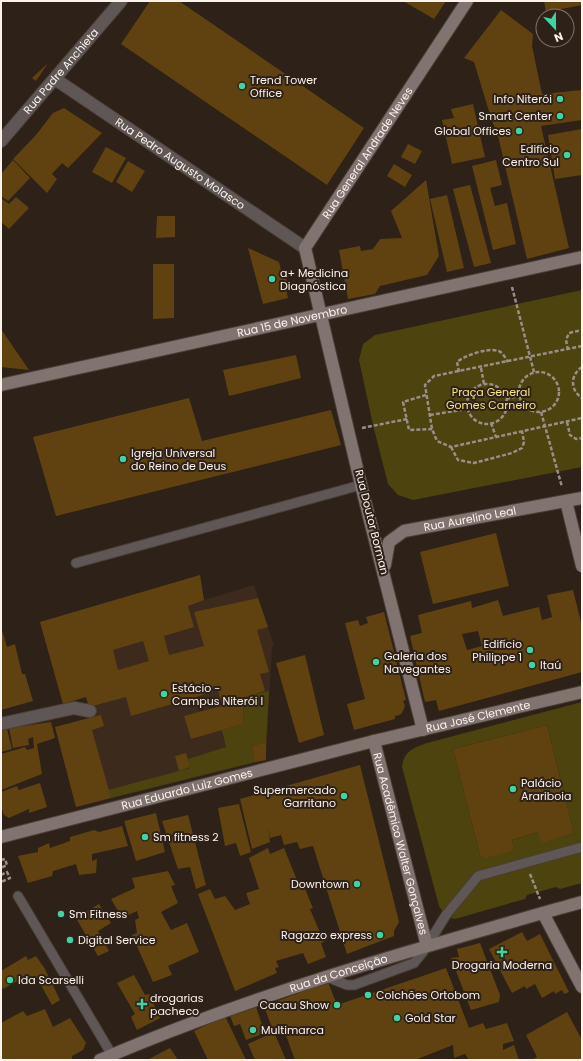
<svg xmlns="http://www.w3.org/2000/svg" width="583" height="1061" font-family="Poppins,sans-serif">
<rect width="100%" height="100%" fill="#2e2118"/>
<polygon fill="#3c2a1d" points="200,575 204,600 254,585 274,646 272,647 266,760 76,807 55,727 91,717 86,697 63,704 40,622"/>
<g fill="#4c430f" fill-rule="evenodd">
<polygon points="582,290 582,467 413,500 398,495 388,484 373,425 359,360 363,344 375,335"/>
<polygon points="269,691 266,742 252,746 255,762 111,798 108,790 190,768 188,759 226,747 222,730 243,724 244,697"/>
<path d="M582 702V883L560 889 556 887 527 895 525 899 455 919C448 918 443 913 439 906L402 767C404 751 413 748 427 743ZM547 725 573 830 571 834 544 841 538 832 512 840 514 847 512 851 480 855 453 749Z"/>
</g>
<g fill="#5f420f" fill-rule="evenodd">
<polygon points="150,1 179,1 364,128 327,185 121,44"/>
<polygon points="403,1 446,1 434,19"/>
<polygon points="544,1 582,1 582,5 546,12"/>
<polygon points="501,10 533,34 532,46 542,94 582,90 582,120 541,126 569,248 527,259 498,136 491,118 474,62 464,58"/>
<polygon points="48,63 36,81 32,78"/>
<polygon points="473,104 485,157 452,164 442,120 454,118 451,109"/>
<polygon points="64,108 102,133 68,168 62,163 52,174 57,179 47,193 13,159 36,135 53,113"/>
<polygon points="582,129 582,175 555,179 548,135"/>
<polygon points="408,144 422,151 415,164 401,157"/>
<polygon points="106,147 126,158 112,183 92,172"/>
<polygon points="13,160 30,178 8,201 1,196 1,174"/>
<polygon points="496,160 502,185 490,188 495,206 507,203 516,244 493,250 472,166"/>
<polygon points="128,161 145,171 132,192 116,182"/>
<polygon points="394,164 412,175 405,187 387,176"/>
<polygon points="426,180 439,256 427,275 380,286 375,294 348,299 339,250 360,246 361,251 373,249 380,239 402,238 391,211"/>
<polygon points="470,185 491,263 474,267 453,189"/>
<polygon points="447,195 464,268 447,272 430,199"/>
<polygon points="16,197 29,208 9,229 1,222 1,198 9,204"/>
<polygon points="157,216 175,216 175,237 156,238"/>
<polygon points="248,248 279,262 281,270 284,269 289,288 286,289 288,298 263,304"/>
<polygon points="153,264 174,264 174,318 153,319"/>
<polygon points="1,329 29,370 1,367"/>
<polygon points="296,355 301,378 229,396 223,370"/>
<polygon points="189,398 202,441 331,410 341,445 56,516 33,437"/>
<polygon points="496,533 509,586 433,604 420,552"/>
<path d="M200 575 204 600 188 606 194 627 164 636 169 655 204 646 194 612 258 598 268 627 257 630 269 672 260 674 265 691 222 704 217 687 211 688 213 692 131 716 126 697 89 707 86 697 63 704 40 622ZM143 641 149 661 118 670 113 650Z"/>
<path d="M573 590 582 626V672L439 711 436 700 425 702 410 636 422 633 418 615 471 601 472 608 498 600 503 616 539 607 542 620 552 617 547 595ZM478 631 482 646 467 650 462 634Z"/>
<polygon points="384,612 406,700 403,701 405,706 403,711 400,715 395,716 395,719 354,730 347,704 365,699 345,623 358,620 360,626 368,623 366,617"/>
<polygon points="1,627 7,647 15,644 22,674 25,674 33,701 1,710"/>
<polygon points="305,655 324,735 299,743 276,663"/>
<polygon points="244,700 243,724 191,739 184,716"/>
<polygon points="101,715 104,726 92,730 111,798 76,807 55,727"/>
<polygon points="51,722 55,738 37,744 42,774 1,790 1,754 25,747 27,750 34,748 33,737 28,739 29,745 13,748 9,728"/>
<polygon points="6,725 12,749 1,752 1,726"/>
<polygon points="547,725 573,830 571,834 544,842 540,840 538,832 512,840 514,847 512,851 486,858 480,855 453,749"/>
<polygon points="266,742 266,760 255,762 252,746"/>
<polygon points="186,753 190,767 179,771 175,756"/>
<polygon points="360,765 399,922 394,931 394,936 347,954 313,846 300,849 297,842 284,845 281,835 270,838 268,827 270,842 252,849 240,799"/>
<polygon points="40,783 47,807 29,813 29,809 9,818 4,815 1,807 1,792 17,786 19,790"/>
<polygon points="239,804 251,852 240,856 236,843 225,846 218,808"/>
<polygon points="156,813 165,852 136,861 124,821"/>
<polygon points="188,815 206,885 196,889 190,867 178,869 162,821"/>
<polygon points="122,826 128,846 92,854 92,861 97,859 96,873 79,875 76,864 53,871 52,876 28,883 18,856 38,852 38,848 49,843 50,848 70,841 70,837 94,830 99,832"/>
<polygon points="268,848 270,854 284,848 299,885 303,884 313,908 310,909 324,942 321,943 326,957 308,964 303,953 276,961 279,967 275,968 277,973 235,991 198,894 210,889 215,899 225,896 235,910 250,904 246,893 259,889 249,858"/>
<polygon points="168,871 175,885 171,886 178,903 161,912 171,930 187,923 199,952 168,966 172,975 153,982 132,935 137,933 135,920 139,918 137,911 122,918 111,899 135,888 132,878"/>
<polygon points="99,904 111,923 98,931 109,951 98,956 76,918"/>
<polygon points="522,932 527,941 540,934 569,992 564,994 562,990 555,994 554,991 542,998 535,984 526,989 525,986 512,993 489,949"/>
<polygon points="480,943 500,995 499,1002 471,1010 451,958 459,957 457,949"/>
<polygon points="26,956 28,960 36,956 45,969 60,1000 52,1005 37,978 29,983 25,977 3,989 1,985 1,971"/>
<polygon points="446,968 469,1028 483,1023 486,1029 507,1023 514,1041 503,1044 503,1050 514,1045 519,1060 469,1060 465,1054 454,1058 453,1045 415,1060 295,1060 283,1027 273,1031 264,1006 328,982 337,1005 340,1004"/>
<polygon points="134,975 145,995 149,994 160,1018 137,1030 131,1017 135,1014 117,983"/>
<polygon points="256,1007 265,1033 246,1040 240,1024 234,1026 230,1016"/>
<polygon points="45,1009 53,1027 70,1018 86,1043 83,1050 72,1056 72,1060 1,1060 1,1023 23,1011 27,1016"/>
<polygon points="567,1012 582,1040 582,1060 532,1060 537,1057 526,1035"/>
<polygon points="225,1016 246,1060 208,1060 194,1031"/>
<polygon points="274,1032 286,1060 255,1060 248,1044"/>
<polygon points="170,1048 178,1060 147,1060"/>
</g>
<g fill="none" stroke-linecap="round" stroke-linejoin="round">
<defs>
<g id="lane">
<polyline points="76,563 361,485"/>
<polyline points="18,896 112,1055"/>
<polyline points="327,977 347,985 354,985 414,963 423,952 446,915 478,876 582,847"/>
</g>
<g id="street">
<path id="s1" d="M55 79 305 248"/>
<path id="s2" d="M1 141 121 1"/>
<polyline points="1,724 74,708 90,711"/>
</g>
<g id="secondary">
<path id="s3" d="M1 385 582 257"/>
<polyline points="566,501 582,566"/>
<path id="s4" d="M385 565 389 542 404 531 582 498"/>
<path id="s5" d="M423 730 361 485 305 248 467 1"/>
<path id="s6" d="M374 741 427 946"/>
<path id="s7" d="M1 837 374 741 582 692"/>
<polyline points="543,913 582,987"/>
<path id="s8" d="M100 1060C255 993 419 948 582 902"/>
</g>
</defs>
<use href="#lane" stroke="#4b3e36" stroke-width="11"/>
<use href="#street" stroke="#4b3e36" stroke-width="14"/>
<use href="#secondary" stroke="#4b3e36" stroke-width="14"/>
<g stroke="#9a8f87" stroke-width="2.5" stroke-dasharray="4 2" stroke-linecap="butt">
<polyline points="512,287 534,372"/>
<polyline points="582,346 434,376 425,385 432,429 437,441 451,447 582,418"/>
<polyline points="568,350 566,340 569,333 582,330"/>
<path d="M582 367C570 375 570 390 582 398"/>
<polyline points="481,368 484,384"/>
<circle cx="539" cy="392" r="20"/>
<path d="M459 372 457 362C464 356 488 347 498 351 503 352 505 358 508 362"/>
<circle cx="487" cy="404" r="20"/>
<polyline points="426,395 403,402 409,430 432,429"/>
<polyline points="506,399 519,396"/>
<polyline points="541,412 562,487"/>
<polyline points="430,415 467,409"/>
<polyline points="567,422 570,435 576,439 582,438"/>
<polyline points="491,423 496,437"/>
<polyline points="362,428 407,419"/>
<polyline points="451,447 458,460 474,463 512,453 522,448 524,442 522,431"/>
<polyline points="1,860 5,859 7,865 1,868"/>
<polyline points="530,874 540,899"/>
<polyline points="1,875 7,872 10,878 1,882"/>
</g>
<use href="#lane" stroke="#5f5755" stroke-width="9"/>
<use href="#street" stroke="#5f5755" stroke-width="12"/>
<use href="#secondary" stroke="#807370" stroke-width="12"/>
</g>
<g fill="#3fd4a2" stroke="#2e2118" stroke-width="1.5">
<circle cx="242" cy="86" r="4"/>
<circle cx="560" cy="99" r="4"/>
<circle cx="560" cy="116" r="4"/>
<circle cx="519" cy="131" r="4"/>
<circle cx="567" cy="155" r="4"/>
<circle cx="272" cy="279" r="4"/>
<circle cx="123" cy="459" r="4"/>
<circle cx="530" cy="650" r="4"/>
<circle cx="376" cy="662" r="4"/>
<circle cx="532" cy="665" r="4"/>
<circle cx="164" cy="694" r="4"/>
<circle cx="513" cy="789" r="4"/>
<circle cx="344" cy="796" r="4"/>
<circle cx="145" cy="837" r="4"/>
<circle cx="357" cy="884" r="4"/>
<circle cx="61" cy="914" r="4"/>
<circle cx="380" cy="935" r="4"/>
<circle cx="70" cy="940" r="4"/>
<path d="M500 946h4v4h4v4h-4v4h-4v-4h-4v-4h4z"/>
<circle cx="10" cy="980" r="4"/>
<circle cx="368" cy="995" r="4"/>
<path d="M140 998h4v4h4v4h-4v4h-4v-4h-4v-4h4z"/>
<circle cx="337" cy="1005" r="4"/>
<circle cx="397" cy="1018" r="4"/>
<circle cx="253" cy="1030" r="4"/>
</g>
<g text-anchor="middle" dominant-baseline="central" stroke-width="4" stroke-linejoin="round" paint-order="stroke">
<g font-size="11" fill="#fbf2ec" stroke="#2e2118">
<text stroke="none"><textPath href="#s2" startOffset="92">Rua Padre Anchieta</textPath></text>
<text stroke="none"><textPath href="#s5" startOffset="610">Rua General Andrade Neves</textPath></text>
<text stroke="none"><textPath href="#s1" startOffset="151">Rua Pedro Augusto Molasco</textPath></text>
<text stroke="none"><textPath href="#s3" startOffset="298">Rua 15 de Novembro</textPath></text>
<text stroke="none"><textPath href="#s4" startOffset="109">Rua Aurelino Leal</textPath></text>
<text transform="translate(372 522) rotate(76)">Rua Doutor Borman</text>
<text stroke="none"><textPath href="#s7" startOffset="492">Rua José Clemente</textPath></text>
<text stroke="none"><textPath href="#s7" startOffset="192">Rua Eduardo Luiz Gomes</textPath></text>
<text stroke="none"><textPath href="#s6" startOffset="106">Rua Acadêmico Walter Gonçalves</textPath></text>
<text stroke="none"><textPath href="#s8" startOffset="254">Rua da Conceição</textPath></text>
</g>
<g font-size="11" fill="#fbf2ec" stroke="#2e2118" text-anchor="start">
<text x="250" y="80">Trend Tower<tspan x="250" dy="13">Office</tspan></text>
<text x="552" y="99" text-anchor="end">Info Niterói</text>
<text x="552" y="116" text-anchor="end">Smart Center</text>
<text x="511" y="131" text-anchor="end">Global Offices</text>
<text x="559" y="149" text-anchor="end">Edifício<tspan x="559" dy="13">Centro Sul</tspan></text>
<text x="280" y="273">a+ Medicina<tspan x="280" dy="13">Diagnóstica</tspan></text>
<text x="131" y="453">Igreja Universal<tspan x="131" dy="13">do Reino de Deus</tspan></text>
<text x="522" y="644" text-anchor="end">Edifício<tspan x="522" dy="13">Philippe 1</tspan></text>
<text x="384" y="656">Galeria dos<tspan x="384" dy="13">Navegantes</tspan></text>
<text x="540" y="665">Itaú</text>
<text x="172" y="688">Estácio -<tspan x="172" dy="13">Campus Niterói I</tspan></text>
<text x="521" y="783">Palácio<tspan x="521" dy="13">Arariboia</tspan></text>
<text x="336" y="790" text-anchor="end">Supermercado<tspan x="336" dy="13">Garritano</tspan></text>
<text x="153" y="837">Sm fitness 2</text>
<text x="349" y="884" text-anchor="end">Downtown</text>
<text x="69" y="914">Sm Fitness</text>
<text x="372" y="935" text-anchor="end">Ragazzo express</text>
<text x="78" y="940">Digital Service</text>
<text x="502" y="965" text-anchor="middle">Drogaria Moderna</text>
<text x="18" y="980">Ida Scarselli</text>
<text x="376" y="995">Colchões Ortobom</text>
<text x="150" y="998">drogarias<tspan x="150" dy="13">pacheco</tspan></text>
<text x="329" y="1005" text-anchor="end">Cacau Show</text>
<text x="405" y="1018">Gold Star</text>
<text x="261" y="1030">Multimarca</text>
</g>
<g font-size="11" fill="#f9e680" stroke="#2e2118">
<text x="491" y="392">Praça General<tspan x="491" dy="13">Gomes Carneiro</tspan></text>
</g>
</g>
<rect width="583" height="1061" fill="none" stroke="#fbf2ec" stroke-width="4"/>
<g transform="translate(555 28) rotate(158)"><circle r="19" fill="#2e2118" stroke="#80756d"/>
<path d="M0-3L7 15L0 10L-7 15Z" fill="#3fd4a2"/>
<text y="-6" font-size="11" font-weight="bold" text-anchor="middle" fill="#fbf2ec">N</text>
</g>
</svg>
